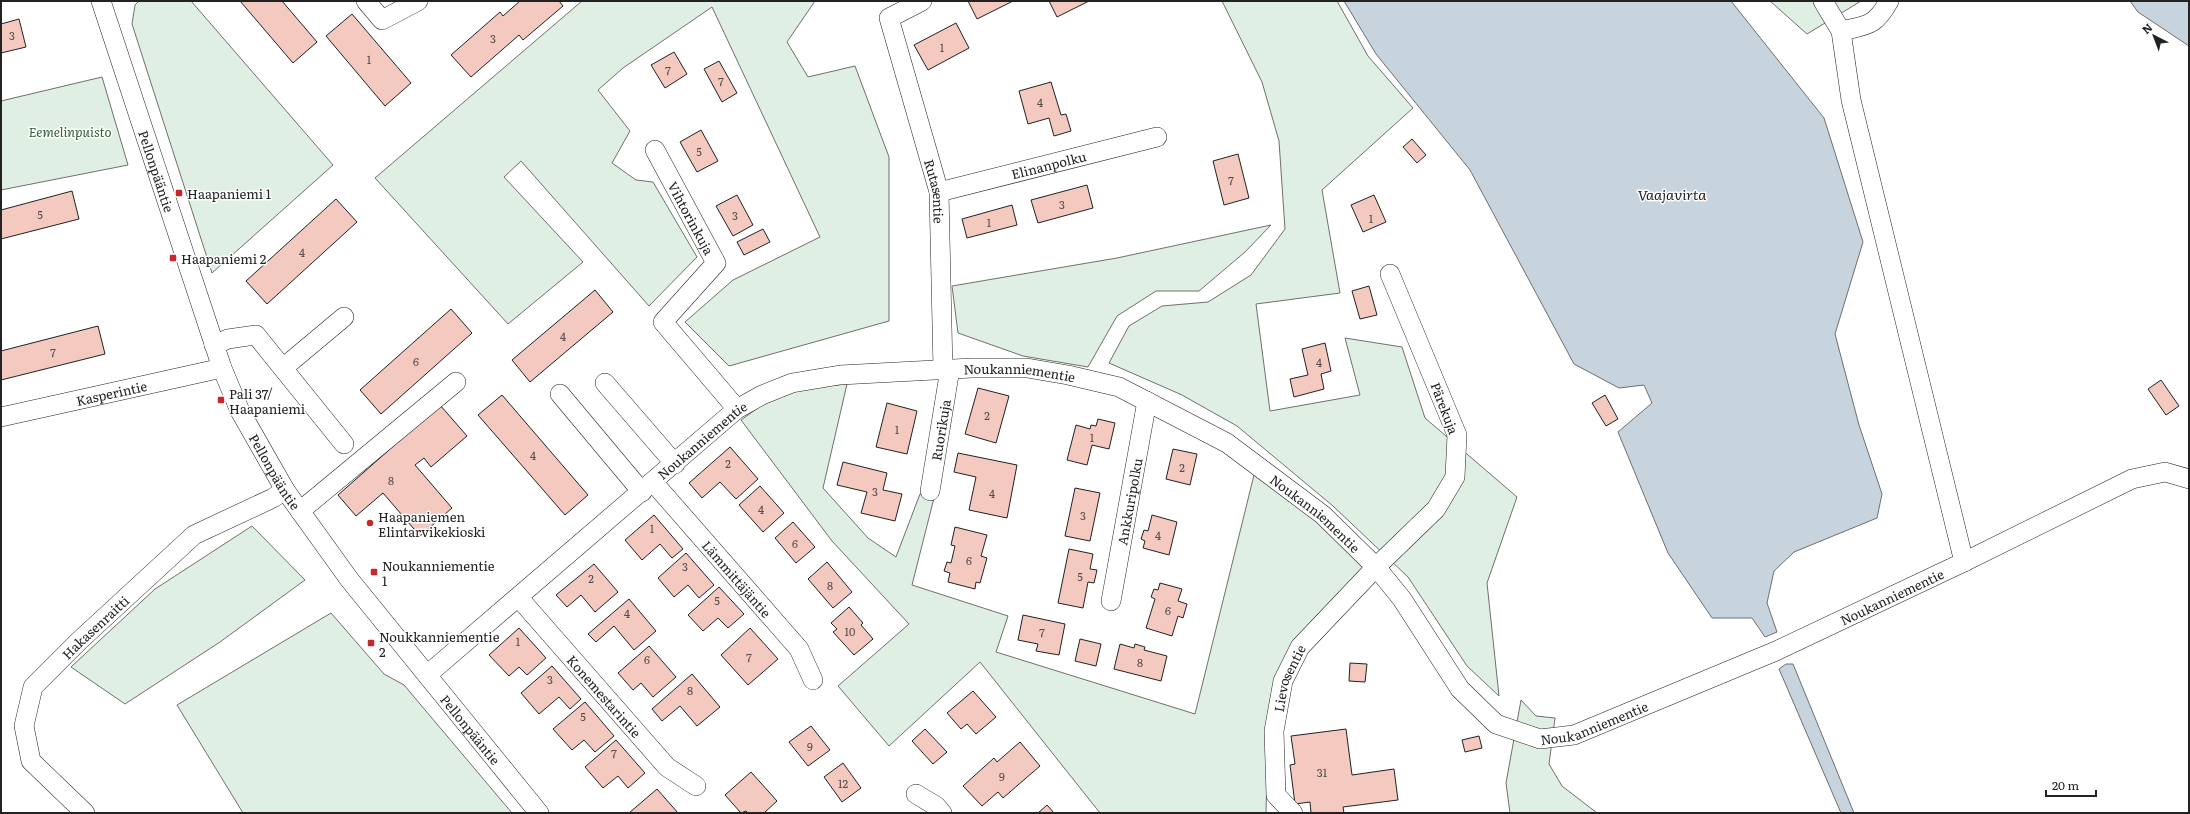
<svg xmlns="http://www.w3.org/2000/svg" width="2190" height="814" font-family="Literata,serif">
<rect width="100%" height="100%" fill="#fff"/>
<g fill="#e0efe3" stroke="#6f6f6f">
<polygon points="139,1 191,1 333,165 212,273 132,24 135,5"/>
<polygon points="582,1 815,1 787,42 808,77 855,66 889,157 889,321 729,366 685,322 733,280 820,237 712,7 623,68 598,90 630,131 612,163 636,180 653,182 697,257 649,306 521,161 504,177 583,262 508,324 375,178"/>
<polygon points="1222,1 1337,1 1368,56 1413,108 1322,190 1340,293 1256,304 1270,411 1360,395 1345,338 1402,347 1425,418 1517,497 1487,583 1499,696 1467,666 1408,577 1333,506 1237,426 1182,395 1109,363 1129,326 1162,306 1208,302 1251,275 1285,229 1279,141 1262,82"/>
<polygon points="1770,1 1861,1 1807,34"/>
<polygon points="102,77 128,165 1,190 1,101"/>
<polygon points="1271,225 1245,252 1199,291 1156,291 1117,316 1088,367 1023,356 958,333 952,286 1117,258"/>
<polygon points="847,384 823,488 868,538 896,557 920,494 934,498 912,585 1008,616 996,652 1195,714 1255,471 1319,521 1366,566 1295,645 1268,730 1266,812 1267,813 1100,813 980,662 889,746 838,686 909,624 832,541 741,420 769,400 795,389"/>
<polygon points="252,526 305,580 220,642 125,704 71,667 155,589"/>
<polygon points="331,613 384,674 404,685 512,813 243,813 177,705"/>
<polygon points="1521,700 1536,716 1555,718 1549,764 1562,786 1597,813 1510,813 1506,783"/>
</g>
<g fill="#c7d3dd" stroke="#6f6f6f">
<polygon points="1344,1 1731,1 1824,118 1863,242 1835,334 1859,425 1882,494 1877,518 1794,552 1774,571 1767,603 1777,632 1765,637 1752,618 1712,618 1668,553 1618,432 1652,403 1644,385 1619,388 1574,364 1470,170 1376,54"/>
<polygon points="2130,1 2189,1 2189,46 2138,12"/>
<polygon points="1786,664 1793,664 1854,813 1841,813 1779,669"/>
</g>
<g fill="#f3c9c0" stroke="#222">
<polygon points="240,1 282,1 317,42 293,63"/>
<polygon points="520,1 559,1 563,6 523,40 519,35 471,77 451,55 500,12 503,16"/>
<polygon points="968,1 1013,1 977,19"/>
<polygon points="1049,1 1089,1 1057,17"/>
<polygon points="352,14 411,83 385,106 326,36"/>
<polygon points="19,19 26,47 1,53 1,24"/>
<polygon points="956,23 969,48 928,70 914,45"/>
<polygon points="674,52 687,74 665,88 651,65"/>
<polygon points="719,61 737,93 722,102 704,69"/>
<polygon points="1051,82 1061,115 1066,114 1071,131 1054,136 1049,118 1028,124 1019,91"/>
<polygon points="701,130 718,161 697,172 680,142"/>
<polygon points="1412,139 1426,155 1417,163 1403,147"/>
<polygon points="1238,154 1249,198 1224,205 1213,161"/>
<polygon points="1087,185 1093,208 1038,223 1031,200"/>
<polygon points="72,191 79,219 1,239 1,210"/>
<polygon points="737,195 753,225 733,236 716,206"/>
<polygon points="1374,195 1386,222 1363,232 1351,205"/>
<polygon points="336,199 357,222 267,304 246,281"/>
<polygon points="1012,205 1017,225 967,238 962,219"/>
<polygon points="763,229 770,242 744,255 737,242"/>
<polygon points="1369,286 1377,315 1360,319 1352,291"/>
<polygon points="595,290 613,312 530,382 512,360"/>
<polygon points="451,309 472,333 381,414 360,390"/>
<polygon points="98,326 105,354 1,380 1,351"/>
<polygon points="1325,343 1331,371 1321,374 1324,389 1294,397 1290,379 1308,375 1302,349"/>
<polygon points="2161,380 2179,406 2166,415 2148,389"/>
<polygon points="978,388 1009,396 996,443 965,434"/>
<polygon points="502,395 588,495 565,515 478,415"/>
<polygon points="1605,395 1618,419 1606,426 1592,403"/>
<polygon points="887,403 917,411 907,454 876,447"/>
<polygon points="440,405 467,436 431,467 424,458 415,465 452,508 420,536 383,493 356,516 338,495"/>
<polygon points="1098,419 1115,423 1109,449 1092,445 1087,465 1067,460 1076,425 1090,429 1091,425 1096,426"/>
<polygon points="730,447 758,479 736,499 720,482 702,498 689,483"/>
<polygon points="1173,449 1197,454 1190,485 1166,479"/>
<polygon points="958,453 1017,465 1007,518 969,510 976,477 954,472"/>
<polygon points="843,462 887,473 883,490 902,494 895,521 861,513 867,492 837,485"/>
<polygon points="760,486 784,513 763,532 739,505"/>
<polygon points="1075,488 1100,493 1090,541 1065,536"/>
<polygon points="654,515 683,549 672,558 660,544 642,560 625,540"/>
<polygon points="1152,515 1177,522 1169,555 1143,548 1145,541 1141,539 1144,530 1148,531"/>
<polygon points="793,522 815,547 796,563 775,538"/>
<polygon points="955,527 987,535 981,556 987,558 980,583 976,582 975,589 948,582 950,573 944,571 947,562 951,563 955,546 951,545"/>
<polygon points="1069,549 1093,554 1090,569 1097,570 1094,583 1088,582 1083,608 1058,603"/>
<polygon points="686,553 714,585 699,598 688,585 674,597 658,578"/>
<polygon points="827,562 852,592 833,608 808,579"/>
<polygon points="594,564 618,592 595,612 581,595 567,607 556,595"/>
<polygon points="1160,583 1182,589 1178,601 1187,604 1183,618 1178,616 1172,636 1146,628 1155,599 1151,597 1154,589 1158,590"/>
<polygon points="719,587 744,614 728,628 718,618 703,631 688,615"/>
<polygon points="629,599 656,631 634,650 614,626 596,642 588,634"/>
<polygon points="849,607 863,623 861,625 873,639 854,655 833,632 837,629 831,623"/>
<polygon points="1023,615 1065,624 1059,655 1036,651 1038,644 1018,640"/>
<polygon points="519,628 546,658 527,675 519,667 509,676 489,655"/>
<polygon points="750,628 778,659 748,685 721,655"/>
<polygon points="1080,639 1101,644 1096,666 1075,661"/>
<polygon points="1120,644 1134,648 1135,644 1145,647 1144,650 1167,656 1161,681 1114,669"/>
<polygon points="649,646 676,677 653,697 641,683 633,690 618,673"/>
<polygon points="1350,663 1367,664 1365,682 1349,681"/>
<polygon points="552,666 581,699 570,709 559,697 539,714 521,693"/>
<polygon points="692,674 720,707 697,726 680,706 662,721 652,709"/>
<polygon points="973,691 996,717 976,734 967,724 961,729 947,713"/>
<polygon points="585,702 614,736 595,752 584,740 572,750 553,729"/>
<polygon points="811,726 830,750 808,766 789,742"/>
<polygon points="925,729 947,752 933,764 912,741"/>
<polygon points="1346,729 1352,775 1394,769 1398,800 1343,807 1344,813 1311,813 1310,802 1295,804 1290,765 1295,764 1291,736"/>
<polygon points="1479,736 1482,748 1465,752 1462,740"/>
<polygon points="616,740 645,773 628,788 618,776 603,788 585,767"/>
<polygon points="1020,742 1040,766 1003,798 998,792 982,806 963,786 994,758 997,762"/>
<polygon points="843,763 861,788 842,802 824,777"/>
<polygon points="751,772 777,801 764,813 748,813 746,811 741,813 725,795"/>
<polygon points="657,789 678,813 629,813"/>
<polygon points="1047,805 1054,813 1038,813"/>
</g>
<g fill="none" stroke-linecap="round" stroke-linejoin="round">
<defs>
<g id="minor">
<path id="s1" d="M101 1 222 368 240 411 285 490 349 579 539 813"/>
<polyline points="366,1 382,20 418,1"/>
<path id="s2" d="M922 1 889 18 939 192 943 370"/>
<polyline points="1823,1 1841,31 1851,100 1964,562"/>
<path d="M1841 31C1868 25 1875 26 1889 1"/>
<path id="s3" d="M655 150 716 263 663 322 737 409"/>
<path id="s4" d="M939 192 1157 137"/>
<polyline points="214,345 228,339 256,335 344,444"/>
<polyline points="283,368 344,317"/>
<polyline points="605,383 675,464"/>
<polyline points="560,394 642,492"/>
<path id="s5" d="M1 417 222 368"/>
<path id="s6" d="M653 482 799 649 813 680"/>
<path id="s7" d="M930 491 950 369"/>
<polyline points="300,511 456,382"/>
<path id="s8" d="M519 598 667 767 696 786"/>
<path id="s9" d="M1111 601 1147 401"/>
<path id="s10" d="M427 675 737 409 762 395 792 383 840 375 972 368H1027L1068 375 1119 387 1227 443 1323 515 1376 567 1402 599 1460 689 1496 724 1540 739 1574 735 1776 651 1964 562 2132 479 2165 472 2189 479"/>
<polyline points="916,794 936,806 942,813"/>
<path id="s11" d="M85 813 31 761 24 726 33 687 79 641 194 535 273 498 285 490"/>
<path id="s12" d="M1293 813 1276 795 1274 731 1283 681 1300 647 1376 567 1436 509 1455 477 1457 435 1390 274"/>
</g>
</defs>
<use href="#minor" stroke="#222" stroke-width="20"/>
<use href="#minor" stroke="#fff" stroke-width="19"/>
</g>
<g fill="#c62828" stroke="#fff" stroke-width="1.5">
<rect x="175" y="189" width="8" height="8" rx="2"/>
<rect x="169" y="254" width="8" height="8" rx="2"/>
<rect x="217" y="396" width="8" height="8" rx="2"/>
<circle cx="370" cy="523" r="4"/>
<rect x="370" y="568" width="8" height="8" rx="2"/>
<rect x="367" y="639" width="8" height="8" rx="2"/>
</g>
<g text-anchor="middle" dominant-baseline="central" stroke-width="3" stroke-linejoin="round" paint-order="stroke">
<g font-size="11" fill="#564c4a">
<text x="12" y="35">3</text>
<text x="493" y="38">3</text>
<text x="942" y="47">1</text>
<text x="369" y="59">1</text>
<text x="668" y="70">7</text>
<text x="721" y="81">7</text>
<text x="1040" y="102">4</text>
<text x="699" y="151">5</text>
<text x="1231" y="180">7</text>
<text x="1062" y="204">3</text>
<text x="40" y="214">5</text>
<text x="735" y="215">3</text>
<text x="1371" y="218">1</text>
<text x="989" y="222">1</text>
<text x="302" y="252">4</text>
<text x="563" y="336">4</text>
<text x="53" y="352">7</text>
<text x="416" y="361">6</text>
<text x="1319" y="362">4</text>
<text x="987" y="415">2</text>
<text x="897" y="429">1</text>
<text x="1092" y="437">1</text>
<text x="533" y="455">4</text>
<text x="728" y="463">2</text>
<text x="1182" y="467">2</text>
<text x="391" y="480">8</text>
<text x="875" y="491">3</text>
<text x="992" y="493">4</text>
<text x="761" y="509">4</text>
<text x="1083" y="515">3</text>
<text x="652" y="528">1</text>
<text x="1158" y="535">4</text>
<text x="795" y="543">6</text>
<text x="969" y="560">6</text>
<text x="685" y="566">3</text>
<text x="1080" y="576">5</text>
<text x="591" y="578">2</text>
<text x="830" y="585">8</text>
<text x="717" y="600">5</text>
<text x="1168" y="610">6</text>
<text x="627" y="613">4</text>
<text x="850" y="631">10</text>
<text x="1042" y="632">7</text>
<text x="518" y="641">1</text>
<text x="749" y="657">7</text>
<text x="647" y="659">6</text>
<text x="1140" y="662">8</text>
<text x="550" y="679">3</text>
<text x="690" y="690">8</text>
<text x="583" y="716">5</text>
<text x="810" y="746">9</text>
<text x="614" y="753">7</text>
<text x="1322" y="772">31</text>
<text x="1002" y="776">9</text>
<text x="843" y="783">12</text>
</g>
<g font-size="13" font-style="italic" fill="#2f5e38" stroke="#fff">
<text x="70" y="131">Eemelinpuisto</text>
</g>
<g font-size="13" fill="#222" stroke="#fff">
<text stroke="none"><textPath href="#s4" startOffset="113">Elinanpolku</textPath></text>
<text stroke="none"><textPath href="#s1" startOffset="179">Pellonpääntie</textPath></text>
<text stroke="none"><textPath href="#s2" startOffset="217">Rutasentie</textPath></text>
<text stroke="none"><textPath href="#s3" startOffset="77">Vihtorinkuja</textPath></text>
<text stroke="none"><textPath href="#s10" startOffset="698">Noukanniementie</textPath></text>
<text stroke="none"><textPath href="#s5" startOffset="113">Kasperintie</textPath></text>
<text transform="translate(1445 408) rotate(69)">Pärekuja</text>
<text stroke="none"><textPath href="#s7" startOffset="62">Ruorikuja</textPath></text>
<text stroke="none"><textPath href="#s10" startOffset="362">Noukanniementie</textPath></text>
<text stroke="none"><textPath href="#s1" startOffset="503">Pellonpääntie</textPath></text>
<text stroke="none"><textPath href="#s9" startOffset="101">Ankkuripolku</textPath></text>
<text stroke="none"><textPath href="#s10" startOffset="1034">Noukanniementie</textPath></text>
<text stroke="none"><textPath href="#s6" startOffset="128">Lämmittäjäntie</textPath></text>
<text stroke="none"><textPath href="#s10" startOffset="1741">Noukanniementie</textPath></text>
<text stroke="none"><textPath href="#s11" startOffset="237">Hakasenraitti</textPath></text>
<text stroke="none"><textPath href="#s12" startOffset="144">Lievosentie</textPath></text>
<text stroke="none"><textPath href="#s8" startOffset="130">Konemestarintie</textPath></text>
<text stroke="none"><textPath href="#s10" startOffset="1417">Noukanniementie</textPath></text>
<text stroke="none"><textPath href="#s1" startOffset="827">Pellonpääntie</textPath></text>
</g>
<g font-size="13" fill="#222" stroke="#fff" text-anchor="start">
<text x="187" y="193">Haapaniemi 1</text>
<text x="181" y="258">Haapaniemi 2</text>
<text x="229" y="393">Pali 37/<tspan x="229" dy="15">Haapaniemi</tspan></text>
<text x="378" y="516">Haapaniemen<tspan x="378" dy="15">Elintarvikekioski</tspan></text>
<text x="382" y="565">Noukanniementie<tspan x="382" dy="15">1</tspan></text>
<text x="379" y="636">Noukkanniementie<tspan x="379" dy="15">2</tspan></text>
</g>
<g font-size="14" font-style="italic" fill="#222" stroke="#fff">
<text x="1672" y="194">Vaajavirta</text>
</g>
</g>
<rect width="2190" height="814" fill="none" stroke="#222222" stroke-width="4"/>
<g transform="translate(2154 36) rotate(318)" stroke="#ffffff" stroke-width="3" paint-order="stroke">
<path d="M0-3L7 15L0 10L-7 15Z" fill="#222222"/>
<text y="-6" font-size="11" font-weight="bold" text-anchor="middle" fill="#222222">N</text>
</g>
<path d="M2046 790v6h50v-6" fill="none" stroke="#222222" stroke-width="2"/>
<text x="2052" y="790" font-size="12" fill="#222222" stroke="#ffffff" stroke-width="3" paint-order="stroke">20 m</text>
</svg>
